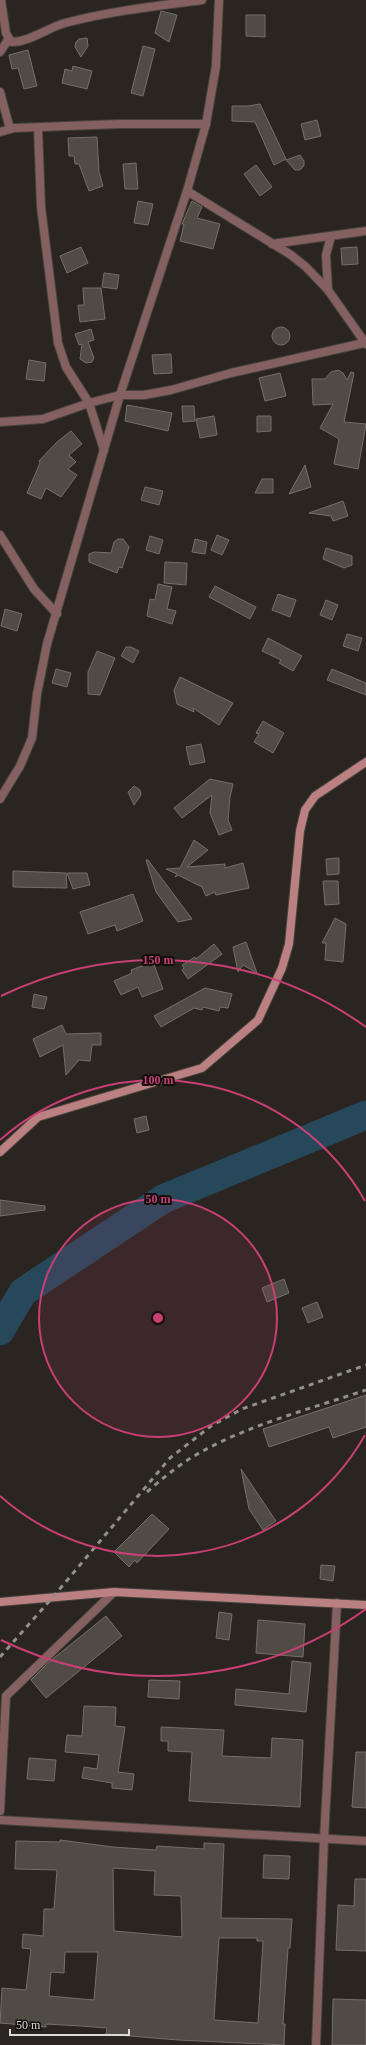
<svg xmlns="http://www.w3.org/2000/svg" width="366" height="2045" font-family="'Times New Roman',serif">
<rect width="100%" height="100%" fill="#2a2520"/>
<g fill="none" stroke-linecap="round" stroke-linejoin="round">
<polyline stroke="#27475a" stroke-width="29" points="0,1331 23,1292 163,1199 366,1115"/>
</g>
<g fill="#514b46" stroke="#756e69" fill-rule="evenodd">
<polygon points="161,11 177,15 169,42 155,33"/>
<polygon points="246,15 265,15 265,37 246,36"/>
<polygon points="87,38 88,46 81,57 75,47 76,42 79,39"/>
<polygon points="143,46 155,49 143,96 131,93"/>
<polygon points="28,50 37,86 24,89 18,68 12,69 9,55"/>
<polygon points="73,66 92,71 87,89 62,83 65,69 72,71"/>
<polygon points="260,104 286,159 274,165 255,122 232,121 232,106 248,106"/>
<polygon points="317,120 321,136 305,140 301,124"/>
<polygon points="97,137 99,172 103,186 89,191 79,164 75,164 74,156 69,156 68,138"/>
<polygon points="300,155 304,161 304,166 300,170 295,170 286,160"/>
<polygon points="136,163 138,189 125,189 123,164"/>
<polygon points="256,165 272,187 260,196 244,174"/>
<polygon points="138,201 153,204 148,225 134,223"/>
<polygon points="192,201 202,207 197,218 220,224 213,249 180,241 184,224 182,224"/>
<polygon points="81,247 88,263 67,273 60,256"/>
<polygon points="357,247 358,264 342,265 341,248"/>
<polygon points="104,273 119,275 117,289 102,287"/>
<polygon points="83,288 101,288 105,319 80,322 78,305 84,305"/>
<circle cx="281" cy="336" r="9"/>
<polygon points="91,329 94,340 88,342 94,358 92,362 86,363 80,359 82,344 79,345 75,334"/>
<polygon points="171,354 172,373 154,374 152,355"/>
<polygon points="29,360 46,363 44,381 26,379"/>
<polygon points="338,370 343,373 347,380 351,372 354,373 344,422 366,424 358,469 334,464 339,439 320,428 333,404 313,405 312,379 325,379 331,372"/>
<polygon points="280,373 286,396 265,401 259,378"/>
<polygon points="127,405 172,413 168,431 125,421"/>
<polygon points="182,406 194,406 195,421 183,422"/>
<polygon points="214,416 217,435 200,438 196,419"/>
<polygon points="257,416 271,416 271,431 257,432"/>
<polygon points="71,431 82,444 69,455 76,462 68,469 77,475 61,497 46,488 41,499 27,493 40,463 39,461 57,442"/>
<polygon points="305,465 311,487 289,494"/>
<polygon points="262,479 273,479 273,493 255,493"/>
<polygon points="145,487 163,491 159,505 141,500"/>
<polygon points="343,501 348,516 333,521 331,516 309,513"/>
<polygon points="217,535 229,540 222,555 211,550"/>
<polygon points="150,536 163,540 159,554 146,550"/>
<polygon points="118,539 123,539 129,547 122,568 119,567 117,573 89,562 89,554 94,552 111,553 114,542"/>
<polygon points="195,539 207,542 205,554 192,552"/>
<polygon points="326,548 352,556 352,565 344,568 323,559"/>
<polygon points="165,562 187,563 186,585 164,583"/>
<polygon points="158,584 172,587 167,609 176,611 172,624 147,616 150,599 155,600"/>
<polygon points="215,586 256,607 250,619 209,597"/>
<polygon points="278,594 296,600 290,617 272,610"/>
<polygon points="326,600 338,605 332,620 320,615"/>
<polygon points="5,609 22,614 17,631 1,626"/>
<polygon points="347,634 362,638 358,651 343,646"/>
<polygon points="268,638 302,656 293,671 279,663 281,660 262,651"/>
<polygon points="126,647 131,647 139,651 133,663 121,656"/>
<polygon points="97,651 115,658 100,695 88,694 88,672"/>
<polygon points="56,669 71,673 67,687 52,683"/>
<polygon points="332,669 366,683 366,695 327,680"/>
<polygon points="180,677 233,703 219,725 193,708 194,712 177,704 174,690"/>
<polygon points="263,721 284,733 273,753 254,742 259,734 256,733"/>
<polygon points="201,744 205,762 190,765 186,747"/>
<polygon points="210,779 233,784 230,797 228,820 232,830 219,835 210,813 212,795 182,818 174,808"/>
<polygon points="134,786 140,790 141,795 134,805 128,792"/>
<polygon points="194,840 208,850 187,867 225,864 225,868 243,863 249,888 216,895 215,892 206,896 202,887 178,875 175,877 177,874 166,869 180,868"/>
<polygon points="339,858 339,874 327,875 326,859"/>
<polygon points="146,860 148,860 192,919 178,922 156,892"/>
<polygon points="13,871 66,873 67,888 13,887"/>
<polygon points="67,873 87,873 90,885 73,889"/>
<polygon points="323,881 338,881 339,904 325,905"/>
<polygon points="133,894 143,921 117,931 115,925 88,934 80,912"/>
<polygon points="335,918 346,924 343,962 325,960 326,943 322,943"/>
<polygon points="246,942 257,973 243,965 238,972 233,947"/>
<polygon points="214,944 222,954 188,979 182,970 184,968 182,965 195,957 196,959"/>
<polygon points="153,962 163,989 142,997 138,987 121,995 114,981 132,973 131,970"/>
<polygon points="205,988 232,994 228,1008 220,1007 219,1011 203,1007 202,1010 194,1008 161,1027 154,1016"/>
<polygon points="34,994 47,997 44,1009 32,1007"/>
<polygon points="62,1025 66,1034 101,1033 101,1045 92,1045 90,1061 79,1060 66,1075 63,1045 40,1057 33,1039"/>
<polygon points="146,1116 149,1130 137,1133 134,1119"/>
<polygon points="0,1200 45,1206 45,1210 0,1216"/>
<polygon points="284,1279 289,1293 267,1302 262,1288"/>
<polygon points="317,1302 323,1317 308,1323 302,1308"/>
<polygon points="366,1395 366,1427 333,1438 329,1427 269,1447 263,1429"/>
<polygon points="241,1469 276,1521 263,1530 249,1509"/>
<polygon points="152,1514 169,1529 137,1563 135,1560 129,1567 114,1552"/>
<polygon points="321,1565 335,1566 333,1581 320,1579"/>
<polygon points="219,1612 232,1614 229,1640 216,1638"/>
<polygon points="106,1616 122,1636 46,1698 31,1680 49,1662"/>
<polygon points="258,1620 305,1624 303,1657 256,1653"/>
<polygon points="292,1661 311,1663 306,1712 235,1705 236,1689 289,1694"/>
<polygon points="149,1680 180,1681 179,1699 148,1697"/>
<polygon points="84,1706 116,1707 115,1726 125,1727 118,1772 134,1774 132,1790 112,1788 112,1783 82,1778 84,1767 97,1769 99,1755 65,1752 67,1735 82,1736"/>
<polygon points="161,1727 224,1730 222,1756 271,1758 272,1738 303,1740 300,1807 189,1801 192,1752 168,1751 168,1741 161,1741"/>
<polygon points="356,1752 366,1752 366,1808 352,1807"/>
<polygon points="29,1758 56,1760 54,1781 27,1779"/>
<path d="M60 1840 113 1847 156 1850 157 1846 204 1849V1843L224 1844 221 1918 292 1919 290 1948H288L283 2024H285L284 2045 178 2040 106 2034 107 2028 81 2026 46 2024V2027L0 2023 2 1988 26 1990 31 1949 22 1948 23 1934 43 1936 44 1909H54L57 1870 15 1869 16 1841 60 1842ZM113 1868 155 1871 154 1895 181 1896 182 1937 114 1931ZM219 1938H257V1941H263L258 2023 214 2020ZM65 1952H98L94 2000 49 1996 51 1972 64 1973Z"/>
<polygon points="264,1855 290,1856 289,1879 263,1878"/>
<polygon points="355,1879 366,1879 366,1951 336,1950 338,1905 354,1906"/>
<polygon points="333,1999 366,2000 366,2045 332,2045"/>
</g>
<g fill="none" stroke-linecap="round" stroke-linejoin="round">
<defs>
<g id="street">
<path d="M1 0 6 33 11 42C30 42 47 28 65 23 110 11 156 6 202 0"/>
<polyline points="0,52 8,40"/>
<polyline points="0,92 10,129"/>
<polyline points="38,128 41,207 58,343 66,367 89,403 104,450"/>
<polyline points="0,132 14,128 119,124 206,124"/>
<polyline points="187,191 291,255 306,267 328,290 366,344"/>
<polyline points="272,244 366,231"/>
<polyline points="328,290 326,255 331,236"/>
<polyline points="0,422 43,419 89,403 120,395 144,395 171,390 231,373 364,343"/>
<polyline points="0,535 34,589 57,614"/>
<polyline points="0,799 20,766 32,738 37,694 47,644 120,395 187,191 206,124 216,66 219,0"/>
<polyline points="0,1811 6,1696 114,1592"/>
<polyline points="0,1820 366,1841"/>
<polyline points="316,2045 324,1839 337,1603"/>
</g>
<g id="secondary">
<polyline points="0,1152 38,1117 202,1068 258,1020 282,968 289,944 300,831 305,810 315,796 366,762"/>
<polyline points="0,1602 114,1592 366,1605"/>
</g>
</defs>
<use href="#street" stroke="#47423d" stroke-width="10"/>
<use href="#secondary" stroke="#47423d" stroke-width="10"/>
<use href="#street" stroke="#856060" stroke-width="8"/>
<use href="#secondary" stroke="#bb8081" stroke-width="8"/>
<g stroke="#938f8b" stroke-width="3" stroke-dasharray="5 5" stroke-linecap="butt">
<path d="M147 1492C164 1477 181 1463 201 1452 249 1425 313 1408 366 1390"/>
<polyline points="0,1657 53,1597 170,1458 211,1426 242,1409 366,1365"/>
</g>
</g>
<circle cx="158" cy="1318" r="119" fill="#c73f74" fill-opacity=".12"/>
<g fill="none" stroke="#c73f74" stroke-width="2">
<circle cx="158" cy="1318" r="119"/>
<path d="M365 1435A238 238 0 0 1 0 1496M0 1140A238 238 0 0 1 365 1201"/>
<path d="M366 1609A358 358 0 0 1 1 1640M1 996A358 358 0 0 1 366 1027"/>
</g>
<circle cx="158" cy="1318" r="6" fill="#c73f74" stroke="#110e0c" stroke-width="2"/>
<g font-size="12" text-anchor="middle" font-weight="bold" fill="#c73f74" stroke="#110e0c" stroke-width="4" stroke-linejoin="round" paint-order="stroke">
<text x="158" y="964">150 m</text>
<text x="158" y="1084">100 m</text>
<text x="158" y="1203">50 m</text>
</g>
<path d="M10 2029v6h119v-6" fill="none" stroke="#ddd9d6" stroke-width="2"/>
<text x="16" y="2029" font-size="12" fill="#ddd9d6" stroke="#110e0c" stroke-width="3" paint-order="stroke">50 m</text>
</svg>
